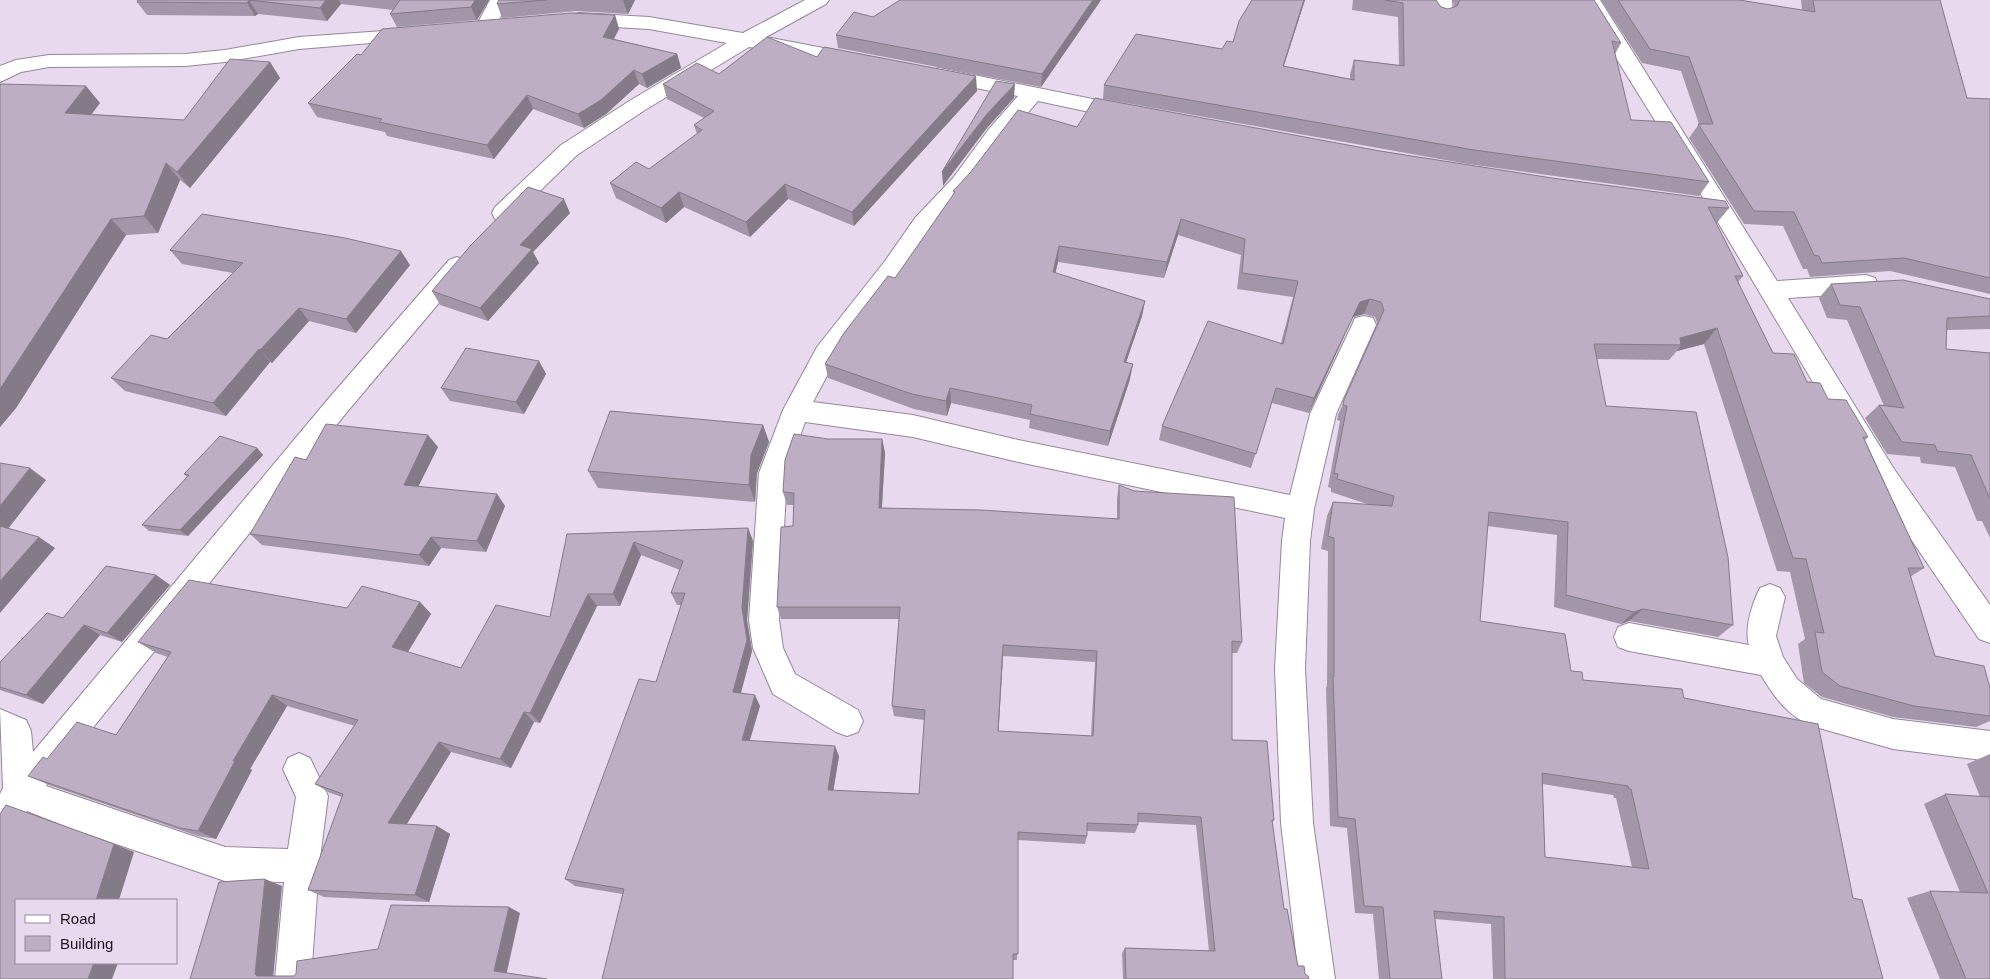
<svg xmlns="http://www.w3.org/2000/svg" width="1990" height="979" font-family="Arial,sans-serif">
<rect width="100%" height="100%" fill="#e8d9ef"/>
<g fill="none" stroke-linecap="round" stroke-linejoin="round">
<defs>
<g id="minor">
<polygon points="490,0 510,0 492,32 485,34 478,32 475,28"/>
<polygon points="805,0 829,0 826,4 766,37 865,56 868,60 865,64 858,66 749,47 645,110 577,155 511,219 503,221 495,219 492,213 495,207 561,145 631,100 727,43 649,29 579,25 572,23 569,19 572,15 579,13 649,17 743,33"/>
<polygon points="1432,0 1452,0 1453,15 1450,19 1443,21 1436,19 1433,15"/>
<polygon points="1580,0 1600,0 1777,281 1866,275 1875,278 1878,284 1875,290 1866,293 1788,298 1894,469 1990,605 1990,643 1979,639 1874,485 1713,214"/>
<polygon points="412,29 419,31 422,35 419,39 299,49 225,62 185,66 49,67 21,72 0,82 0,66 16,60 49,55 185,54 225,50 299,37"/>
<polygon points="939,68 1127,106 1135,108 1138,113 1135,118 1127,120 1038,101 1005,139 969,188 931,230 901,273 835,361 813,402 913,415 1014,439 1290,495 1310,414 1352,325 1355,318 1364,316 1373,318 1376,325 1336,414 1314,509 1310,541 1305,668 1313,823 1335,979 1299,979 1281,823 1275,668 1282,541 1285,518 1014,461 913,437 805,422 787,473 779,620 783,648 795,674 858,710 863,721 858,732 847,736 836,732 773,694 753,648 749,620 759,473 783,410 817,347 885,261 915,218 953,178 989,129 1018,96 932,80 929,75 932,70"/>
<polygon points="457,257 465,260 469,266 465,272 347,412 46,786 225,847 288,849 296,797 283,769 288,758 299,753 310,758 328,796 319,866 311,979 275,979 284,882 225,881 75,830 27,811 12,835 0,839 0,794 3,788 0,709 26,720 31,731 33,752 329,398 449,260"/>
<path d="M1770 584 1780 588 1785 597 1776 636 1783 657 1797 679 1821 699 1893 719 1990 731V761L1893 749 1812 726C1788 716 1774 697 1761 675L1629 651 1618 647 1614 637 1618 627 1629 623 1749 645C1744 628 1752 604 1760 588Z"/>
</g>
</defs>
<use href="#minor" stroke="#95879b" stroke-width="2"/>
<use href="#minor" fill="#fff" fill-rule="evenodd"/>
</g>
<g fill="#a396a8" fill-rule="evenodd">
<polygon points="138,0 489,0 477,20 397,27 390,14 393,10 341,4 327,21 258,14 255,16 147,15 137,2"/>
<polygon points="499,0 635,0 628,14 576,11 502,18 497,4"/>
<polygon points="900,0 1101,0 1041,87 838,48 836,35 873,17"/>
<polygon points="1269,0 1305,0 1284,66 1350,79 1350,74 1354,60 1399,65 1398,17 1352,10 1353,0 1436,0 1441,7 1448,9 1454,7 1453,0 1594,0 1621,43 1615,54 1631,120 1709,182 1699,196 1468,164 1103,99 1104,85 1222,49 1233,42"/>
<polygon points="1601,0 1739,0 1802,10 1801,0 1940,0 1967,98 1990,99 1990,294 1890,271 1810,277 1807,269 1803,269 1783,226 1744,224 1689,138 1699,124 1681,71 1642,63"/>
<polygon points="615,15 619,29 614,39 677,54 681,68 647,88 639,84 606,114 584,128 533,109 494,159 387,136 385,132 317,117 308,103 361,55"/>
<polygon points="817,57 977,91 854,226 788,199 750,237 684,207 666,223 616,198 610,183 649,169 697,134 694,125 704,118 667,99 663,84"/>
<polygon points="270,62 280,78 190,188 180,180 158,233 126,235 16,408 0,427 0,84 100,103 91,114 184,120"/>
<path d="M1077 127 1380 151 1729 208 1716 224 1743 276 1738 282 1773 353 1828 399 1868 437 1865 440 1924 568 1910 577 1935 656 1990 688V721L1976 727 1893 717 1822 697 1804 683 1798 644 1805 639 1790 572 1777 571 1704 344 1677 351 1669 360 1597 359 1606 406 1733 625 1718 637 1629 621 1621 624 1554 607 1557 535 1487 526 1480 621 1571 671 1583 680 1684 698 1853 898 1883 979H1493L1491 924 1435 919 1442 979H1379L1373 914 1355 913 1347 828 1330 826 1326 688 1327 686 1328 551 1321 549 1327 516 1333 502 1370 505 1331 492V488L1328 487 1340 421 1337 420 1338 415 1378 326 1375 317 1364 314 1353 317 1309 413 1272 403 1251 468 1159 440 1162 426 1281 343 1293 297 1237 289 1241 255 1178 235 1164 278 1058 262 1055 273 1145 301 1142 316 1126 362 1130 379 1108 446 1029 428 1030 420 951 403 947 416 914 409 828 378 825 364 895 278 954 194 953 191ZM1542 784 1613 795 1614 798H1616L1632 867 1545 857Z"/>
<polygon points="570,213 533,252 539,263 488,321 440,305 432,291"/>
<polygon points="170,250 410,265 356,333 309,321 272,363 270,362 226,416 125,391 111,378 167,339 233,273 182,264"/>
<polygon points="1831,284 1990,299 1990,329 1947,330 1946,349 1990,353 1990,538 1982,521 1977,521 1955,467 1921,463 1920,457 1887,454 1865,418 1879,405 1884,406 1847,320 1827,318 1819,298"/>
<polygon points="539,361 546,374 524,414 450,401 441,388"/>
<polygon points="763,425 769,442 757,473 755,502 598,488 588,471"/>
<path d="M828 439H882L885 453 882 508 1117 519V499L1119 485 1242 642 1237 653H1232V740L1274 820 1272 823 1284 909 1298 966 1309 979H1123L1122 953 1125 948 1209 951 1196 825 1138 822V825L1135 833 1087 831V836L1085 844 1018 840 1017 960H1013L575 886 565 879 656 682 681 605H677L671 593 680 570 641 555 620 606H597L540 723 534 722 511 768 451 752 406 824 437 826 450 834 429 902 324 897 308 890 342 797 330 793 315 784 355 726 287 706 250 769 252 770 216 839 198 836 49 785 28 776 47 759 116 735 168 657 156 653 138 642 347 608 420 602 431 614 408 652 461 668 550 617 567 534 748 528 753 541 747 620 752 651 741 693 760 706 750 740 839 756 833 791 919 794 924 720 894 716 892 706 899 619H781L777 607 793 526 794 505H787L783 492ZM1003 656 1095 662 1091 736 998 731Z"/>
<polygon points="438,447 418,487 497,494 505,506 486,552 441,548 429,566 262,545 250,534 306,460"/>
<polygon points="257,448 263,455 188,536 149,531 142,525 187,477 184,474"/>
<polygon points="156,575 170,585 122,642 100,635 43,704 0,690 0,662 63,618"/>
<polygon points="1990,754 1990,979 1940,979 1907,898 1930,891 1960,892 1924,804 1945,794 1980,797 1967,764"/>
</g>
<g fill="#847a88">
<polygon points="249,0 258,14 255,16 247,3"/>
<polygon points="326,0 339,0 341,4 327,21 320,8"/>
<polygon points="475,0 489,0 477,20 471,7"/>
<polygon points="624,0 635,0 628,14 623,1"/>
<polygon points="1093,0 1101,0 1041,87 1042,74"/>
<polygon points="1304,0 1305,0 1279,80 1283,66"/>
<polygon points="615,15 619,29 607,51 603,37"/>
<polygon points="677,54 681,68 647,88 642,74"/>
<polygon points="270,62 280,78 190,188 177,172"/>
<polygon points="634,70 639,84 606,114 584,128 578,114"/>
<polygon points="976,76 977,91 854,226 852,212"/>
<polygon points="1015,84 1014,98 987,128 943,186 942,172 987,114"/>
<polygon points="86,86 100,103 80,130 65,113"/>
<polygon points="527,95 533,109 494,159 487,145"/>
<polygon points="166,163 180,180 158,233 144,216"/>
<polygon points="785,184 788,199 750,237 746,222"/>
<polygon points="679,192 684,207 666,223 661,208"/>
<polygon points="564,199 570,213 533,252 539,263 488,321 480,308 520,245"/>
<polygon points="111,219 126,235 16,408 0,427 0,389"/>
<polygon points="1181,219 1178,235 1164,278 1167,262"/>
<polygon points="1059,246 1058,262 1052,288 1053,272"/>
<polygon points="401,251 410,265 356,333 346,319"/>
<polygon points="1370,299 1364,314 1353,317 1309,413 1314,398 1360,302"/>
<polygon points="1145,301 1142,316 1121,377 1124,362"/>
<polygon points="299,308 309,321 272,363 260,350"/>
<polygon points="1717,328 1704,344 1677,351 1681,345 1680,338"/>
<polygon points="259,349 270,362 226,416 213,403"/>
<polygon points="539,361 546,374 524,414 516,402"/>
<polygon points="1133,364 1130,379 1108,446 1110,431"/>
<polygon points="950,388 951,403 947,416 946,401"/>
<polygon points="763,425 769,442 757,473 755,502 749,485 751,455"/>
<polygon points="428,435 438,447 413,497 404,485"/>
<polygon points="882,439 885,453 881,521 879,508"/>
<polygon points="257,448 263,455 188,536 180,530"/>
<polygon points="30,468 46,480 4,534 0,531 0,506"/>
<polygon points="497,494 505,506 486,552 477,541"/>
<polygon points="748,528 753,541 747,620 752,651 738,703 733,692 742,608"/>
<polygon points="39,537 55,548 0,613 0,581"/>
<polygon points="431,537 441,548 429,566 419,555"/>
<polygon points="634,542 641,555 620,606 613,594"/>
<polygon points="156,575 170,585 122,642 107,633"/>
<polygon points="588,594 597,606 540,723 530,713"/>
<polygon points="420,602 431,614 404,658 392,647"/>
<polygon points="1643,609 1629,621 1621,624 1634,612"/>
<polygon points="84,625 100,635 43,704 26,695"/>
<polygon points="1003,645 1003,656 998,741 998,731"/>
<polygon points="272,695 287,706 250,769 252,770 216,839 198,831 233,761"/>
<polygon points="755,695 760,706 747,749 742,740"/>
<polygon points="524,712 534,722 511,768 500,759"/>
<polygon points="439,742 451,752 402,832 388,823"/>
<polygon points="835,746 839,756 832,799 828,790"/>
<polygon points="437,826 450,834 429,902 415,895"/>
<polygon points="114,844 134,852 119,900 96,900"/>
<polygon points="265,879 282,886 273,979 257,976 255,974"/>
<polygon points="509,907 520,913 506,976 494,971"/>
<polygon points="94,963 118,963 112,979 88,979"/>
</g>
<g fill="#bdaec3" stroke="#847a88" fill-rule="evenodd">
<polygon points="138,0 326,0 320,8 249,0 247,3 137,2"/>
<polygon points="400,0 475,0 471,7 390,14"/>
<polygon points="499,0 546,0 497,4"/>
<polygon points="900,0 1093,0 1042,74 836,35 854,12 873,17"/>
<polygon points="1252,0 1304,0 1283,66 1354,80 1354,60 1404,66 1403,3 1385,0 1436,0 1441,7 1448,9 1457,6 1460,0 1594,0 1621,43 1612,41 1631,120 1671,122 1709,182 1474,150 1104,85 1136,34 1222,49 1227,41 1233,42 1239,21"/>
<polygon points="1618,0 1739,0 1815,12 1813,0 1940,0 1967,98 1990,99 1990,278 1904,258 1822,263 1819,256 1814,255 1794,212 1754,211 1698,124 1713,124 1689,57 1650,49"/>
<polygon points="571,13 615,15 603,37 677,54 642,74 634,70 601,100 578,114 527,95 487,145 379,122 382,119 308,103 357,54 361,55 382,29"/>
<polygon points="767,37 817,57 824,47 976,76 852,212 785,184 746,222 679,192 661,208 610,183 636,162 649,169 702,130 694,125 714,111 663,84 697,63 719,74"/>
<polygon points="230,59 270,62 177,172 166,163 144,216 111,219 0,389 0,84 86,86 65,113 184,120"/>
<polygon points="996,81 1015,84 987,114 942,172"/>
<path d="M1095 98 1380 151 1552 178 1725 201 1729 208 1708 207 1743 276H1735L1773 353 1794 354 1807 382 1820 383 1828 399 1846 400 1868 437H1863L1924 568H1908L1935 656 1984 666 1990 688V716L1914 706 1840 686 1822 672 1815 632 1824 633 1806 559 1793 558 1717 328 1680 338 1681 345 1594 344 1606 406 1696 412 1728 557 1733 625 1643 609 1634 612 1566 595 1568 522 1489 512 1480 621 1565 634 1571 671 1582 672 1583 680 1682 689 1684 698 1818 724 1853 898 1862 900 1883 979H1505L1504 917 1434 911 1442 979H1390L1383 907 1364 906 1355 819 1338 817 1333 677H1334V538L1328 536 1333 502 1392 506 1394 496 1337 479 1338 474 1334 473 1347 406 1343 405 1344 400 1384 310 1381 302 1370 299 1360 302 1314 398 1276 388 1256 454 1162 426 1208 321 1283 344 1298 281 1242 273 1245 239 1181 219 1167 262 1059 246 1053 272 1145 301 1124 362 1133 364 1110 431 1030 414 1032 405 950 388 946 401 912 394 825 364 844 333 888 276 895 278 955 192 953 191 970 173 1018 110 1077 127ZM1542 773 1628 786 1629 789H1631L1649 869 1545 857Z"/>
<polygon points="528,187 564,199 520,245 532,249 480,308 432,291 471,245"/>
<polygon points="202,214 345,238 401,251 346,319 299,308 260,350 259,349 213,403 111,378 151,335 167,339 243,263 170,250"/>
<polygon points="1903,280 1990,299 1990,316 1947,318 1946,349 1990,353 1990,499 1971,455 1937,451 1935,445 1902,442 1879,405 1904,408 1860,307 1840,305 1831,284"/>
<polygon points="466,348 539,361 516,402 441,388"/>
<polygon points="610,411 763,425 751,455 749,485 588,471"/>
<polygon points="326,424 428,435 404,485 497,494 477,541 431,537 419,555 250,534 295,457 306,460"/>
<path d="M794 434 828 439H882L879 508 981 510 1119 519V485L1134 491 1234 497 1242 642 1232 641V740L1267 741 1274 820H1272L1284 909H1287L1298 966H1304L1305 974 1308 976 1309 979H1126L1125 948 1215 951 1201 817 1138 813V825L1087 823V836L1018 832V954H1013V979H602L624 889 565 879 639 679 656 682 685 593H671L683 561 634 542 613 594H588L530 713 524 712 500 759 439 742 388 823 437 826 415 895 308 890 343 794 315 784 358 720 272 695 233 761H235L198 831 180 828 28 776 43 757 47 759 77 722 116 735 171 652 138 642 189 580 347 608 362 586 420 602 392 647 461 668 496 605 550 617 567 534 748 528 742 608 747 640 733 692 755 695 742 740 835 746 828 790 919 794 925 710 892 706 900 607H777L781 527 793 526 794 493 783 492 785 460ZM1003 645 1097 651 1093 736 998 731Z"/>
<polygon points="220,436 257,448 180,530 142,525 189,475 184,474"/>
<polygon points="0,463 30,468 0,506"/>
<polygon points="0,526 39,537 0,581"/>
<polygon points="106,566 156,575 107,633 84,625 26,695 0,687 0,662 47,613 63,618"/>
<polygon points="1945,794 1990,797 1990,979 1966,979 1930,891 1988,893"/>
<polygon points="6,805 114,844 96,900 16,900 16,963 94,963 88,979 0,979 0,814"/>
<polygon points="265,879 255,974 257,976 294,976 296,974 297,961 378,949 391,905 509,907 494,971 547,979 190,979 219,882"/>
</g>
<rect x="15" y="899" width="162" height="65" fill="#e8d9ef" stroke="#968a9b"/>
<rect x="25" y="915" width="25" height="8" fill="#ffffff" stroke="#968a9b"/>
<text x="60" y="924" font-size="15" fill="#1a141c">Road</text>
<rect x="25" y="936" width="25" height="15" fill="#bdaec3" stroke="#968a9b"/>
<text x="60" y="949" font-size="15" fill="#1a141c">Building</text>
</svg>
